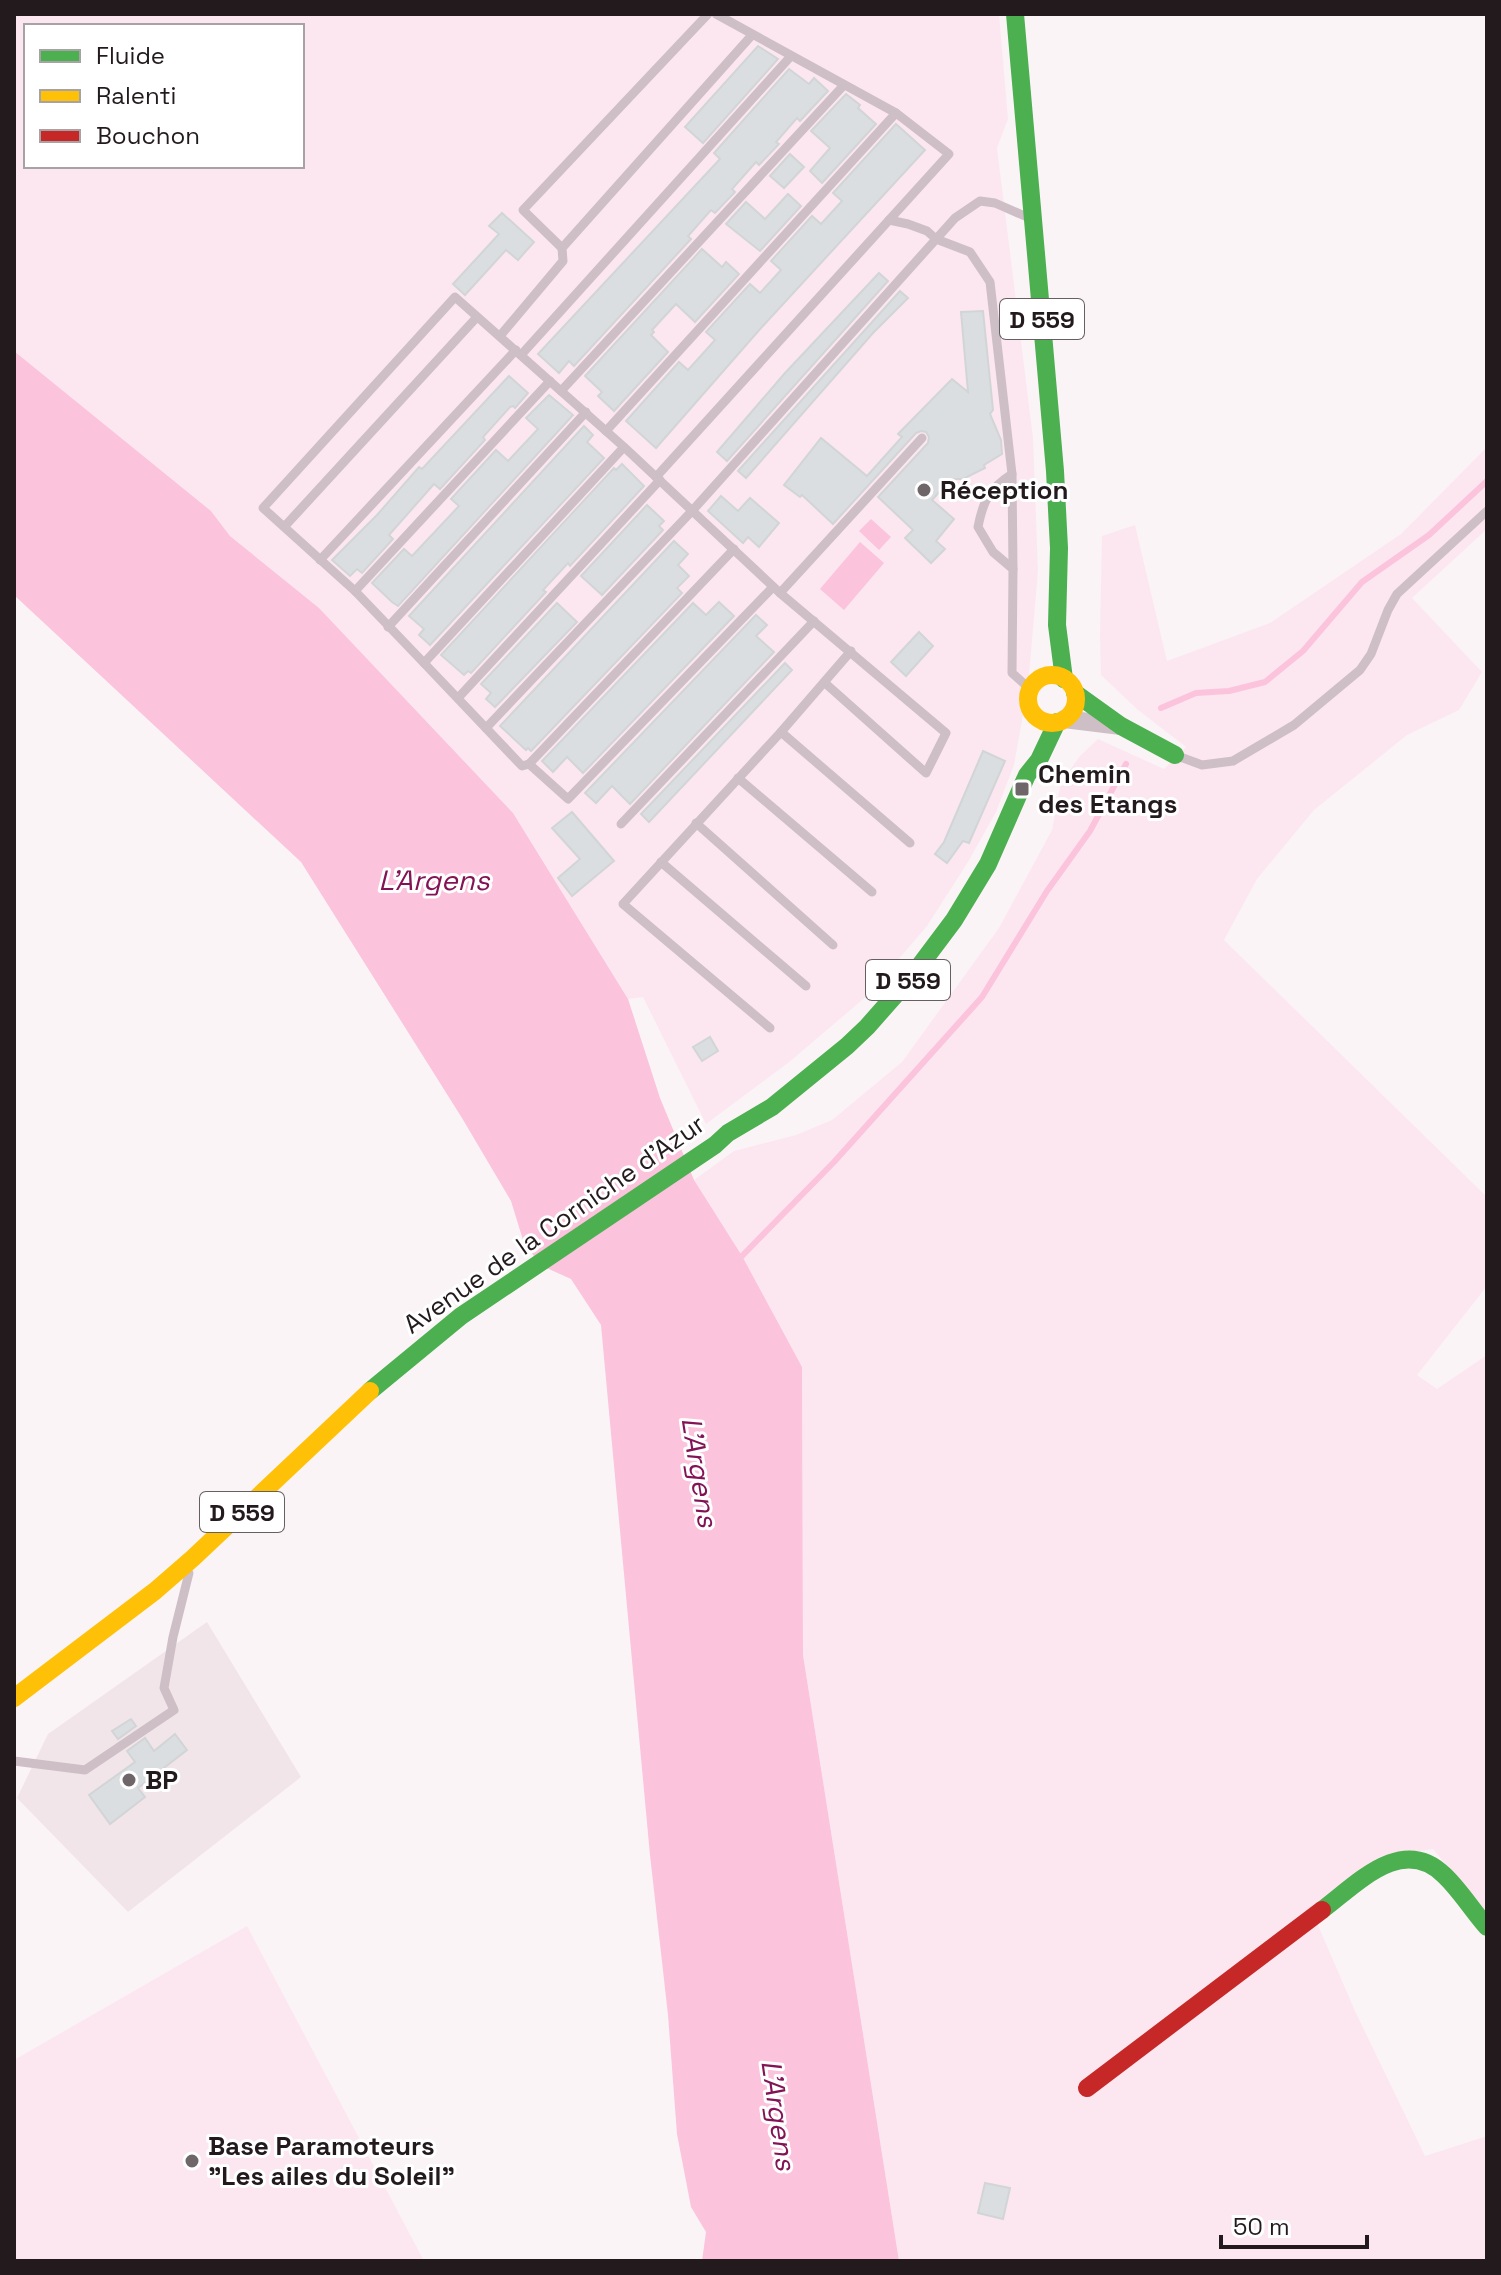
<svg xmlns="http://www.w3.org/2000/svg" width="1501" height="2275" font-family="'Space Grotesk',sans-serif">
<rect width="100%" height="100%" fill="#faf4f7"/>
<polygon fill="#f2e5ea" points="207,1622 301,1777 128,1912 17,1798 48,1734"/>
<g fill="#fce7f0" fill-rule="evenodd">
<path d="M14 14H999L1008 119 997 148 1033 438 1038 571 1028 687 1014 765 996 812 968 862 927 926 868 995 788 1063 706 1124 643 997 628 999 513 813 319 608 230 536 211 511 14 351ZM26 26H302V166H26Z"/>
<polygon points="1487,447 1487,529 1412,598 1482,672 1459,710 1407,735 1314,810 1257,879 1224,940 1487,1197 1487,1286 1417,1375 1437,1389 1487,1355 1487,1915 1433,1849 1379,1857 1311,1909 1355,2011 1425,2156 1487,2136 1487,2261 899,2261 803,1655 802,1367 694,1180 734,1151 796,1135 832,1120 902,1062 999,928 1052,830 1061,782 1080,756 1098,739 1164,769 1186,747 1138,710 1101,675 1100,634 1102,536 1135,525 1167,661 1270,623 1401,534"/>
<polygon points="247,1926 424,2261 14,2261 14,2060"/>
</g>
<g fill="#fbc3dc">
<polygon points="14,351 211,511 230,536 319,608 513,813 628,999 660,1098 694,1180 742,1256 802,1367 803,1655 899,2261 702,2261 706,2232 691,2207 677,2134 668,2015 650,1855 601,1325 571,1279 540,1265 523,1240 511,1201 462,1118 301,862 14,595"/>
<polygon points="871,519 891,537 879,550 859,531"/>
<polygon points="860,542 884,563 844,610 820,589"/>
</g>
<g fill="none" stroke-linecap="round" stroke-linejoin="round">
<g stroke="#fbc3dc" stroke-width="6">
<polyline points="1161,708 1196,693 1229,691 1265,682 1303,651 1362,582 1429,535 1487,481"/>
<polyline points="738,1258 742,1256 834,1162 982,997 1047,891 1090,831 1126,764"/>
</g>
</g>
<g fill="#dbdee0" stroke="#d2d5d6" stroke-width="2">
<polygon points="758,46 778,59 703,143 685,127"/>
<polygon points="789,69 809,84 814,78 828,91 800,121 797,118 776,142 779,144 759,165 756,162 732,189 735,192 715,213 711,210 688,236 691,239 574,366 569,361 559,373 538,354 720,159 714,153"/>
<polygon points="846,94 860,105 858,108 876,124 822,183 810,171 830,148 811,131"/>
<polygon points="896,124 925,150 761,328 656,448 626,421 679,362 688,370 715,340 706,332 750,284 760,293 781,270 771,261 812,216 821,224 842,201 833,193"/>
<polygon points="790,154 804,167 784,188 770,176"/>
<polygon points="788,194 801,206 760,251 726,224 746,202 765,219"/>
<polygon points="502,213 534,242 518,260 506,250 465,295 453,284 499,234 489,226"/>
<polygon points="702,249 722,267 726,262 739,274 695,322 676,304 652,330 654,332 651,335 668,352 614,411 598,396 602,392 585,376"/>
<polygon points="879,273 888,281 727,461 717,452 785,373"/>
<polygon points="900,291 908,298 873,333 746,478 738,471"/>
<polygon points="983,311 993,410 990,414 1001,440 1002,454 984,465 985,468 963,479 951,479 932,500 954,519 936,541 945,549 931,563 905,538 913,530 878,497 928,443 929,437 926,432 921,431 916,433 833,524 802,495 800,497 784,485 821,438 867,476 902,437 898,434 952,379 968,392 961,312"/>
<polygon points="509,376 528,393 515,408 513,406 510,407 483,437 485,440 440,489 434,484 389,535 393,539 362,573 357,569 350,576 332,560 377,515 419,467 422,469"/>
<polygon points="549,395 573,415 398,606 392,602 372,583 404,549 412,556 459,506 451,499 496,450 508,461 538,429 526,418"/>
<polygon points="584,426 593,435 587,442 604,458 430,645 419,635 424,629 409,616"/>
<polygon points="622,464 644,486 570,566 568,563 543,590 546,592 471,673 468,671 464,675 441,655 614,468 616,470"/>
<polygon points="721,496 738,511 750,498 779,523 759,547 748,537 743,543 708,511"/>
<polygon points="647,505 664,521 659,526 663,530 602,595 581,576"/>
<polygon points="674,541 688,554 678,565 689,576 677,588 682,593 531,751 528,748 526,750 500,726"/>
<polygon points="719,602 734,616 583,773 567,757 553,772 542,761 693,603 706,615"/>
<polygon points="557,603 577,622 495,707 486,699 491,693 481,684"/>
<polygon points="756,615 767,625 756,636 774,652 630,804 612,786 596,803 585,793"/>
<polygon points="919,632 933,646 906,676 891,662"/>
<polygon points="785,663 792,670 649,822 641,814"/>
<polygon points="983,751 1005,761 969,843 963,841 947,863 935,854 944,842"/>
<polygon points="572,812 614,861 572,896 558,878 580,859 552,828"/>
<polygon points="710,1037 718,1051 702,1061 693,1047"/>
<polygon points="131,1719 136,1726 118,1739 112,1731"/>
<polygon points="175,1734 187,1750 138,1788 145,1797 110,1824 89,1795 135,1762 127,1751 145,1738 154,1751"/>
<polygon points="985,2183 1010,2188 1003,2219 978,2213"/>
</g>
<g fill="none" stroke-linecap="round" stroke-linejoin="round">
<g stroke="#cebfc6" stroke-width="9">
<path d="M889 220 908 224 927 231 936 239 970 252 990 282 1012 474C989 489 983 501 978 527L993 552 1013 569 1012 673 1030 689"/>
<polyline points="562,248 523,210 708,14"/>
<polyline points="500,336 563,261 562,248 752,35"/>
<polyline points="521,355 791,56"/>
<polyline points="561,391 844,85"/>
<polyline points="606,431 896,113"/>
<polyline points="624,447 424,663 355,591 263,508 455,297 624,447 780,593 946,733 926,773 825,683"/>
<polyline points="1012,474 1013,569"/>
<polyline points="656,477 949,154 896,113 716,14"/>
<polyline points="285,526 477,317"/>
<polyline points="320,560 516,350"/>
<polyline points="355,591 550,381"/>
<polyline points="780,593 922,438"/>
<polyline points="388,627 586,412"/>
<polyline points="424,663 522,766 529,764 568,799 773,587"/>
<polyline points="458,698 660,480"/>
<polyline points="486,728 692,511 955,218 980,201 995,203 1027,217"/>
<polyline points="781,732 910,843"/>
<polyline points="1175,755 1202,765 1233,761 1294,725 1360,670 1371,654 1388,610 1397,594 1487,511"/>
<polyline points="529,764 734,549"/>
<polyline points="738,778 872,892"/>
<polyline points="696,823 833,945"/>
<polyline points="621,824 814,621"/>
<polyline points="661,862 806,986"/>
<polyline points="770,1028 623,904 781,732 851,651"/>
<polyline points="14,1761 85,1770 174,1710 164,1688 173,1637 189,1573"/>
</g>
<polyline stroke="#cebfc6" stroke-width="18" points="1064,719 1121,726"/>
<g stroke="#4caf50" stroke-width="18">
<polyline points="1015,14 1055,471 1059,548 1057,625 1064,679"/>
<polyline points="1075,693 1121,726 1175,755"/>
<polyline points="370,1391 461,1316 715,1145 728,1133 772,1107 847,1046 867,1027 912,976 954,920 988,864 1027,775 1039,760 1057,722"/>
<path d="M1322 1910C1357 1884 1402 1834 1444 1875 1460 1890 1472 1910 1487 1927"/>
</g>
<g stroke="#ffc107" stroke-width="18">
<circle cx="1052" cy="699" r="24"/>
<polyline points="14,1698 155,1591 193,1558 370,1391"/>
</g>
<polyline stroke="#c62828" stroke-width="18" points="1087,2088 1322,1910"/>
</g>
<g fill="#6e6669" stroke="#fff" stroke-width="3">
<circle cx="924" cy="490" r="8"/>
<rect x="1014" y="781" width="16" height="16" rx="4"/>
<circle cx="129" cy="1780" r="8"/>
<circle cx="192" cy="2161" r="8"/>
</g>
<g text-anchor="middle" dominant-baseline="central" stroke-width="6" stroke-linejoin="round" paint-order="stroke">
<g fill="#fff" stroke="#655f61" stroke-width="2">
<rect x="1000" y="299" width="84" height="40" rx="6"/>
<rect x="866" y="960" width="84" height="40" rx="6"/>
<rect x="200" y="1492" width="84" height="40" rx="6"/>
</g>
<g font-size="24" font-weight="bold" fill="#231a1d">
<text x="1042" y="319">D 559</text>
<text x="908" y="980">D 559</text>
<text x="242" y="1512">D 559</text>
</g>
<g font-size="26" font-weight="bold" fill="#231a1d" stroke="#fff" text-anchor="start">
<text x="940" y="490">Réception</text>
<text x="1038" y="774">Chemin<tspan x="1038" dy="30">des Etangs</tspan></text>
<text x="145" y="1780">BP</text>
<text x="208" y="2146">Base Paramoteurs<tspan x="208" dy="30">"Les ailes du Soleil"</tspan></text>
</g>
<g font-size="26" fill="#231a1d" stroke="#fff">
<text transform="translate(554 1224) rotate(-35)">Avenue de la Corniche d'Azur</text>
</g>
<g font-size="28" font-style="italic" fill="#831354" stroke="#fff">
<text x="434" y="880">L'Argens</text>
<text transform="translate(700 1472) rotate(81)">L'Argens</text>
<text transform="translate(779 2115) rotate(82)">L'Argens</text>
</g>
</g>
<rect width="1501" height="2275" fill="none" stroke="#231a1d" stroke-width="32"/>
<rect x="24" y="24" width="280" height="144" fill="#ffffff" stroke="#a7a3a5" stroke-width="2"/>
<rect x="40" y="50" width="40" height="12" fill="#4caf50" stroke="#a7a3a5" stroke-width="2"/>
<text x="96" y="64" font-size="24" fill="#231a1d">Fluide</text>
<rect x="40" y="90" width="40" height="12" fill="#ffc107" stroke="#a7a3a5" stroke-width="2"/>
<text x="96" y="104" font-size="24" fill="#231a1d">Ralenti</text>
<rect x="40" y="130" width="40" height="12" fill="#c62828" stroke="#a7a3a5" stroke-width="2"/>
<text x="96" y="144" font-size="24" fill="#231a1d">Bouchon</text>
<path d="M1221 2235v12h146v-12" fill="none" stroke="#231a1d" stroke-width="4"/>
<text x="1233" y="2235" font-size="24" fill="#231a1d" stroke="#ffffff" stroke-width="6" paint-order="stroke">50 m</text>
</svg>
